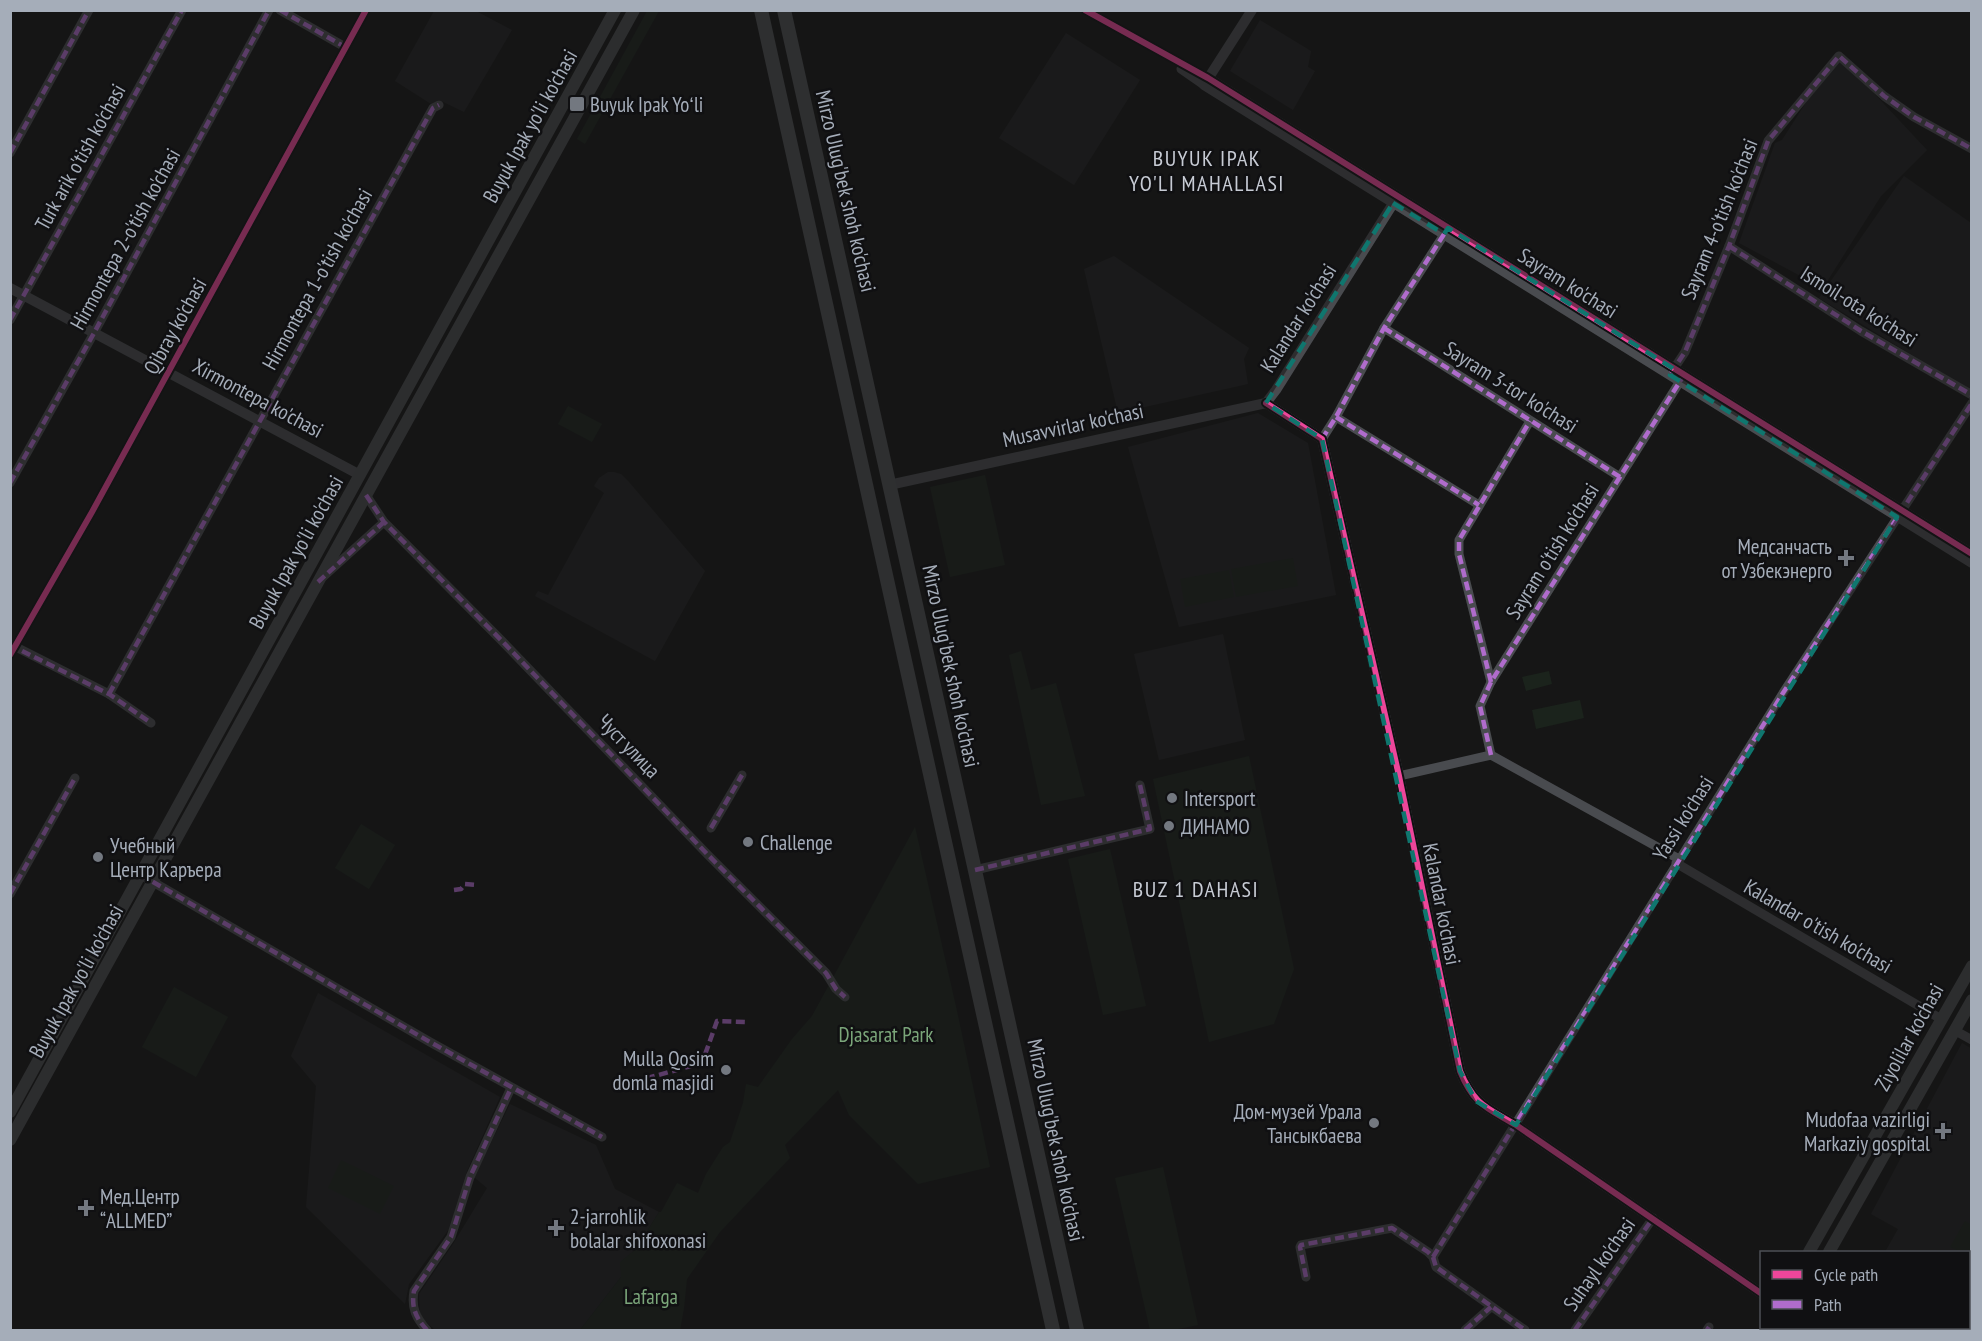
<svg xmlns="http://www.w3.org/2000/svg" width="1982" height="1341" font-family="'PT Sans Narrow',sans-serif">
<rect width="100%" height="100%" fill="#161616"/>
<g fill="#202022">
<polygon points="434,11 476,11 512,30 464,112 439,100 431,104 395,81"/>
<polygon points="1260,20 1311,51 1308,67 1315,71 1293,110 1230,71"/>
<polygon points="1066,33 1140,80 1074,185 999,138"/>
<polygon points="1841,58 1927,150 1881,196 1823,288 1739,243 1775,143 1782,140 1814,90"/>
<polygon points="1904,176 1971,223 1971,391 1819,298"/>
<polygon points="1114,256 1249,348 1244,359 1248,384 1118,413 1084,269"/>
<polygon points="1258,413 1308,443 1336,595 1179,627 1128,447"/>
<polygon points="608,472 614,472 621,474 629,482 705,571 655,661 535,596 538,591 548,595 604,493 594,486 599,478"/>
<polygon points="1223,634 1245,740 1159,760 1134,654"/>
<polygon points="318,993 500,1097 467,1171 449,1229 409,1284 405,1304 306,1207 316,1086 291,1056"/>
<polygon points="1962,1043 1972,1049 1971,1330 1842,1330 1843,1328 1968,1328 1968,1252 1885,1252 1898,1229 1871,1214"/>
<polygon points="510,1104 596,1145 615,1189 659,1212 636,1249 621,1262 621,1277 580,1330 435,1330 420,1316 419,1294 453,1244 487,1188 474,1177"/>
</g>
<g fill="#1b231c">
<polygon points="647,11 659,11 585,144 577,139"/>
<polygon points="568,406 602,424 592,442 558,424"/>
<polygon points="985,475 1005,565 950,577 930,487"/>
<polygon points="1293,558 1298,586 1236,597 1231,569"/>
<polygon points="1229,570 1234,597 1185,607 1180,579"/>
<polygon points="1021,651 1031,690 1056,683 1085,796 1041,805 1009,655"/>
<polygon points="1549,671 1552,684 1526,691 1522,677"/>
<polygon points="1580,700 1584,718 1536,729 1532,710"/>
<polygon points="1249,756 1294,969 1274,1024 1209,1042 1153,779"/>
<polygon points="361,824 395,845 369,889 335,868"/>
<polygon points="915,827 957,1011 990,1167 918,1184 849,1115 838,1090 785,1145 790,1158 720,1232 687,1279 684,1308 680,1330 580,1330 621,1277 620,1262 636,1249 659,1212 661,1212 677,1183 698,1193 706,1174 723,1147 730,1142 743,1103 746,1084 758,1087 792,1039 812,1016"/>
<polygon points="1110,849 1146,1006 1103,1015 1068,859"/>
<polygon points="174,987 228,1017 196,1077 142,1047"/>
<polygon points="341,1160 394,1186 380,1214 328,1188"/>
<polygon points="1163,1167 1198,1325 1173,1330 1150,1330 1115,1178"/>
<polygon points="1965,1221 1971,1224 1971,1259 1969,1257 1968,1252 1961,1252 1950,1247"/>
</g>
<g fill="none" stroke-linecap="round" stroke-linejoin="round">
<g stroke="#494b4f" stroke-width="9">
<polyline points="280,10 345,47"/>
<polyline points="1085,10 1208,78"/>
<polyline points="1181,69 1204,85"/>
<polyline points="10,153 89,10"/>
<polyline points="1729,246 1861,331 1972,395"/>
<polyline points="10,320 182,10"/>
<polyline points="1384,328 1620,477"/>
<polyline points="1671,373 1685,352 1729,246 1768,141 1839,56 1884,96 1914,117 1972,149"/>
<polyline points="1336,417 1479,505"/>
<polyline points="1322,439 1336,417 1384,328 1447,230"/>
<polyline points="10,483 94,333 269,10"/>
<polyline points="366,495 384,522 502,641 708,855 826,973 836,989 845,997"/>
<polyline points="323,577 384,522"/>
<polyline points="12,645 109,694 151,723"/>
<polyline points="10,655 92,512 366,10"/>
<polyline points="1491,682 1459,554 1459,540 1530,421"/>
<polyline points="109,694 433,108 439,105"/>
<polyline points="1491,755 1480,706 1491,682 1684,375"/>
<polyline points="1491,755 1679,859"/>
<polyline points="1399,776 1491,755"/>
<polyline points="711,828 742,775"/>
<polyline points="1676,863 1941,1019"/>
<polyline points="975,870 1150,829 1140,785"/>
<polyline points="141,875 430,1042 602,1137"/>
<polyline points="10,894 75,778"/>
<polyline points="1954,1030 1972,1040"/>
<polyline points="1433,1257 1783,693 1972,403"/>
<polyline points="1306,1277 1300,1247 1301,1245 1392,1228 1428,1252 1433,1257 1436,1267 1525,1330"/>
<path d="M427 1330C416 1318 411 1308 414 1291L451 1237 470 1177 511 1088"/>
<polyline points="1465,1330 1491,1307"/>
<polyline points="1575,1330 1653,1218"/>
<polyline points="1707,1330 1709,1327"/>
</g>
<g stroke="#494b4f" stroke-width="10">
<polyline points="1252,10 1204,85 1972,563"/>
<polyline points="1208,78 1972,554"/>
<polyline points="10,288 360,475"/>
<path d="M1266 403 1322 439 1399 776 1460 1071C1474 1105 1486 1107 1516 1125L1762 1294"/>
<polyline points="1266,403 1276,390 1396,199"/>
<polyline points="889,485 1266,403"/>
</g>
<g stroke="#484a4d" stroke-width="12">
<polyline points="10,1112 615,10"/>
<polyline points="10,1140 634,10"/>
<polyline points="1809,1252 1972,966"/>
<polyline points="1829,1252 1972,1000"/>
<polyline points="1766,1330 1768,1328"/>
<polyline points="1783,1330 1785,1328"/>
</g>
<g stroke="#4c4e51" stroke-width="14">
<polyline points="761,10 1053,1330"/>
<polyline points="784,10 1077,1330"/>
</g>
<g stroke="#b06ccc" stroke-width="4.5" stroke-dasharray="9 4.5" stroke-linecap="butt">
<polyline points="280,10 345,47"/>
<polyline points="10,153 89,10"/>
<polyline points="1729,246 1861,331 1972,395"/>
<polyline points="10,320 182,10"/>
<polyline points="1384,328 1620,477"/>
<polyline points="1671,373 1685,352 1729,246 1768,141 1839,56 1884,96 1914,117 1972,149"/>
<polyline points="1336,417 1479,505"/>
<polyline points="1322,439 1336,417 1384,328 1448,228"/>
<polyline points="10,483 94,333 269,10"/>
<polyline points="366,495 384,522 502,641 708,855 826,973 836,989 845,997"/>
<polyline points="318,582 384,522"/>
<polyline points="10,645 109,694 151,723"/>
<polyline points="1491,682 1459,554 1459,540 1530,421"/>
<polyline points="109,694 433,108 439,105"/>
<polyline points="1491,755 1480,706 1491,682 1684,375"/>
<polyline points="711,828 742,775"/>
<polyline points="975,870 1150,829 1140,785"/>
<polyline points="141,875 430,1042 602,1137"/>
<polyline points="454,890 461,889 465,884 478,885"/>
<polyline points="10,894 75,778"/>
<polyline points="633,1082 702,1063 717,1021 746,1022"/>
<polyline points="1433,1257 1783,693 1972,403"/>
<polyline points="1306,1277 1300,1247 1301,1245 1392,1228 1428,1252 1433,1257 1436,1267 1525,1330"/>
<path d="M427 1330C416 1318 411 1308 414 1291L451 1237 470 1177 511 1088"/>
<polyline points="1465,1330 1491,1307"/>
<polyline points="1575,1330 1653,1218"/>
<polyline points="1707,1330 1709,1327"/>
</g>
<defs>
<g id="cycleway">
<polyline points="1085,10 1208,78 1972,554"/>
<path d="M1266 403 1322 439 1399 776 1460 1071C1474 1105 1486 1107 1516 1125L1762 1294"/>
<polyline points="10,655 92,512 366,10"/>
</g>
</defs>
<use href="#cycleway" stroke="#101012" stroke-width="10"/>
<use href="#cycleway" stroke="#ed469a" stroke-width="6"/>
</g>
<path d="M0 0H1982V1341H0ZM1393 203 1444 234 1448 228 1674 369 1670 375 1897 517 1516 1125 1476 1101 1460 1071 1322 439 1266 403Z" fill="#161616" fill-opacity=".55" fill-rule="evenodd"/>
<path fill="none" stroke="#0f766e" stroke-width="4.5" stroke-dasharray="12 8" stroke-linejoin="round" d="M1393 203 1444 234 1448 228 1674 369 1670 375 1897 517 1516 1125 1476 1101 1460 1071 1322 439 1266 403Z"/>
<g fill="#737880" stroke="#101012" stroke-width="2">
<rect x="569" y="96" width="16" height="16" rx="3"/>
<path d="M1843 549h6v6h6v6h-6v6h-6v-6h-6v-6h6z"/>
<circle cx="1172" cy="798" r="6"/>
<circle cx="1169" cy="826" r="6"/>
<circle cx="748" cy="842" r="6"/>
<circle cx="98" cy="857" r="6"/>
<circle cx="726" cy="1070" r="6"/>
<circle cx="1374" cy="1123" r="6"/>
<path d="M1940 1122h6v6h6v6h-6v6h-6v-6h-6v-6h6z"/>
<path d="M83 1199h6v6h6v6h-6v6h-6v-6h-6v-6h6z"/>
<path d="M553 1219h6v6h6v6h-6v6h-6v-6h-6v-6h6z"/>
</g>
<g text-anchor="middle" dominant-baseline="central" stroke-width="5" stroke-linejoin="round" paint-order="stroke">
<g font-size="21" fill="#a5adb9" stroke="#101012" text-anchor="start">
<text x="590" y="104">Buyuk Ipak Yoʻli</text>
<text x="1832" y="546" text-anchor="end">Медсанчасть<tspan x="1832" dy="24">от Узбекэнерго</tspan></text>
<text x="1184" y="798">Intersport</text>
<text x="1181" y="826">ДИНАМО</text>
<text x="760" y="842">Challenge</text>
<text x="110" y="845">Учебный<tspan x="110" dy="24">Центр Каръера</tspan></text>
<text x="714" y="1058" text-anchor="end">Mulla Qosim<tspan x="714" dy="24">domla masjidi</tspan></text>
<text x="1362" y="1111" text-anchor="end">Дом-музей Урала<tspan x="1362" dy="24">Тансыкбаева</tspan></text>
<text x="1930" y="1119" text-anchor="end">Mudofaa vazirligi<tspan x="1930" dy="24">Markaziy gospital</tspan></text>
<text x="100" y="1196">Мед.Центр<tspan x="100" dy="24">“ALLMED”</tspan></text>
<text x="570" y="1216">2-jarrohlik<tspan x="570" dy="24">bolalar shifoxonasi</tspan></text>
</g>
<g font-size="21" fill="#a5adb9" stroke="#101012">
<text transform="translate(530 126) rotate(-61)">Buyuk Ipak yo'li ko'chasi</text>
<text transform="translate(80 157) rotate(-61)">Turk arik o'tish ko'chasi</text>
<text transform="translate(846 191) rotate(77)">Mirzo Ulug'bek shoh ko'chasi</text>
<text transform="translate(1719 219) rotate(-68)">Sayram 4-o'tish ko'chasi</text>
<text transform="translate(125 239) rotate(-61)">Hirmontepa 2-o'tish ko'chasi</text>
<text transform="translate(317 279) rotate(-61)">Hirmontepa 1-o'tish ko'chasi</text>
<text transform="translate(1568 283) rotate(32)">Sayram ko'chasi</text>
<text transform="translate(1859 306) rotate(32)">Ismoil-ota ko'chasi</text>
<text transform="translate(1298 318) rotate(-58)">Kalandar ko'chasi</text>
<text transform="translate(175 326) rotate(-61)">Qibray ko'chasi</text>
<text transform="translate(1511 387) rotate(32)">Sayram 3-tor ko'chasi</text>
<text transform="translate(258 398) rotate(28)">Xirmontepa ko'chasi</text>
<text transform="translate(1073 425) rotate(-12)">Musavvirlar ko'chasi</text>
<text transform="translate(1552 551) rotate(-58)">Sayram o'tish ko'chasi</text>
<text transform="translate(296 552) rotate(-61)">Buyuk Ipak yo'li ko'chasi</text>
<text transform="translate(951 666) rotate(78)">Mirzo Ulug'bek shoh ko'chasi</text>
<text transform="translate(629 746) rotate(46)">Чуст улица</text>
<text transform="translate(1683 818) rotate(-58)">Yassi ko'chasi</text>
<text transform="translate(1442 904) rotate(79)">Kalandar ko'chasi</text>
<text transform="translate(1818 926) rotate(30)">Kalandar o'tish ko'chasi</text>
<text transform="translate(76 981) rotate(-61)">Buyuk Ipak yo'li ko'chasi</text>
<text transform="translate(1909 1037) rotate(-61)">Ziyolilar ko'chasi</text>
<text transform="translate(1056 1140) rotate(78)">Mirzo Ulug'bek shoh ko'chasi</text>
<text transform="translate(1599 1264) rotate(-55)">Suhayl ko'chasi</text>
</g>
<g font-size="21" fill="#7ba67a" stroke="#101012">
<text x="886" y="1034">Djasarat Park</text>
<text x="651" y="1296">Lafarga</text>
</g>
<g font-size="22" letter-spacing="1.5" fill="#c7cbd4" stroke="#101012">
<text x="1207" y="158">BUYUK IPAK<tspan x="1207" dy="25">YO'LI MAHALLASI</tspan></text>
<text x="1196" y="889">BUZ 1 DAHASI</text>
</g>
</g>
<rect width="1982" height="1341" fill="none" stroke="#a5adb9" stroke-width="24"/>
<rect x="1760" y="1251" width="210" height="78" fill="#101012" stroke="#4c4f55" stroke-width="1.5"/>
<rect x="1772" y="1270" width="30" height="9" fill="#ed469a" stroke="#4c4f55" stroke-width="1.5"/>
<text x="1814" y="1281" font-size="18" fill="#a5adb9">Cycle path</text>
<rect x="1772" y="1300" width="30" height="9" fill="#b06ccc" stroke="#4c4f55" stroke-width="1.5"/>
<text x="1814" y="1311" font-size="18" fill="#a5adb9">Path</text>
</svg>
